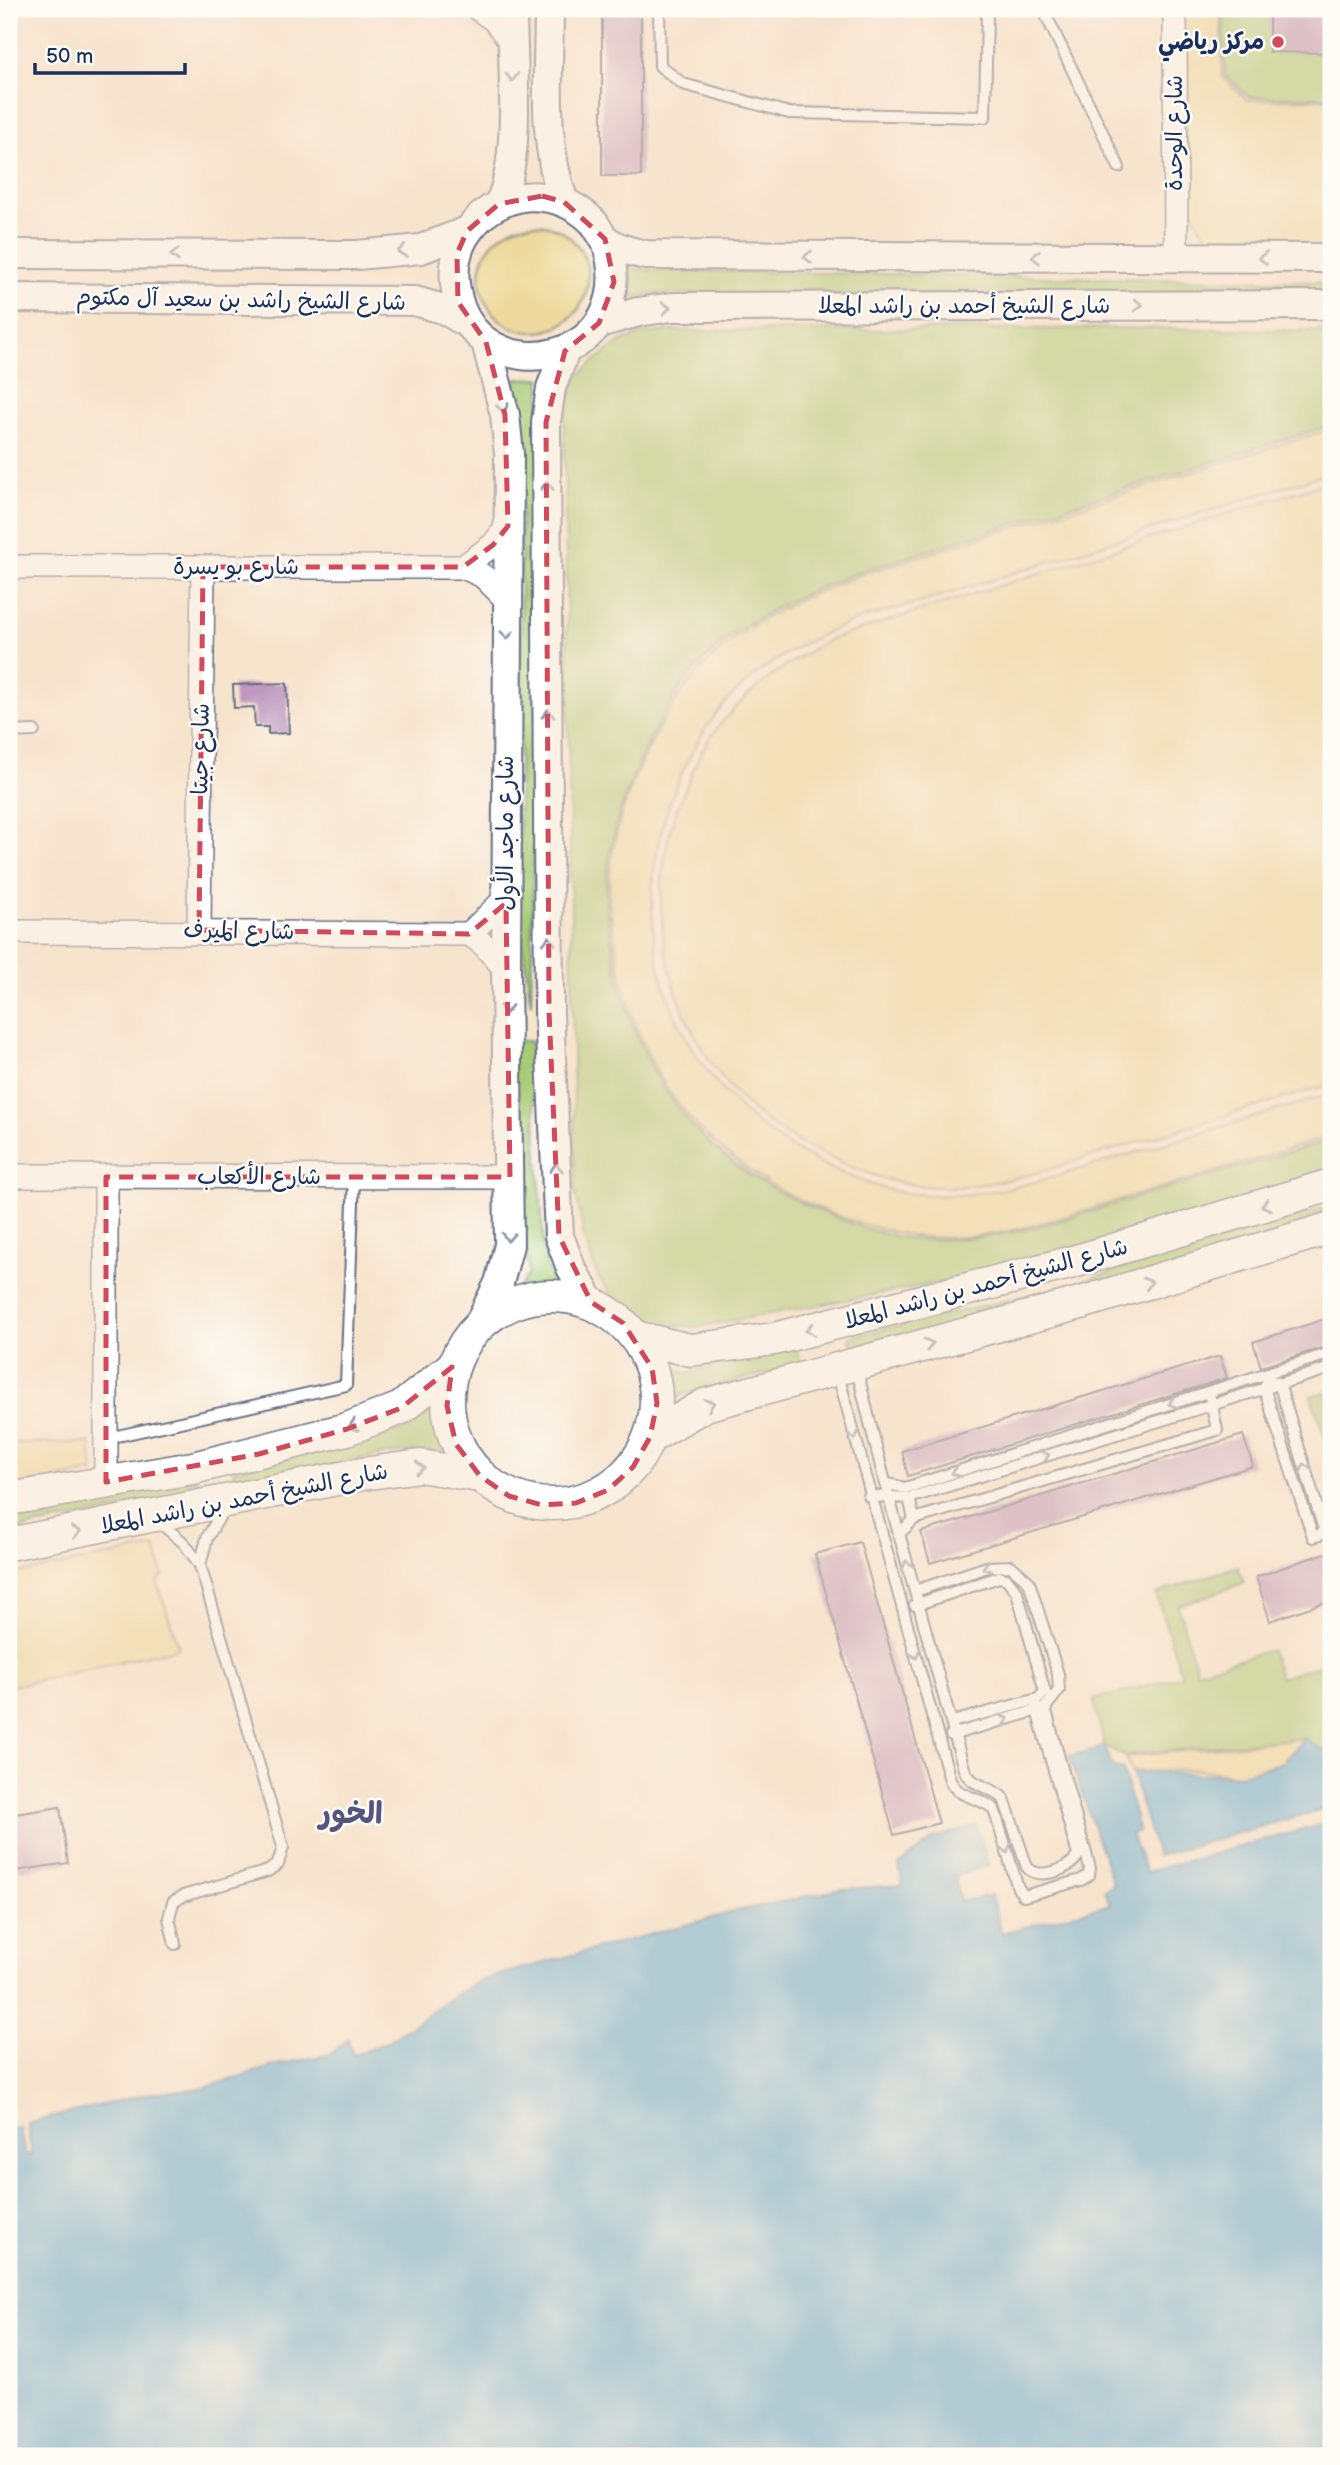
<svg xmlns="http://www.w3.org/2000/svg" width="1340" height="2465" font-family="'Balsamiq Sans','Playpen Sans Arabic',sans-serif">
<rect width="100%" height="100%" fill="#fdfcf7"/>
<filter id="ink" filterUnits="userSpaceOnUse"><feTurbulence type="fractalNoise" baseFrequency=".0143" numOctaves="2"/><feDisplacementMap in="SourceGraphic" scale="14" xChannelSelector="R" yChannelSelector="G"/><feConvolveMatrix kernelMatrix="1 2 1 2 8 2 1 2 1" color-interpolation-filters="sRGB"/></filter>
<filter id="wash" filterUnits="userSpaceOnUse"><feTurbulence type="fractalNoise" baseFrequency=".00686" numOctaves="4" result="noise"/><feDisplacementMap in="SourceGraphic" scale="28" xChannelSelector="R" yChannelSelector="G"/><feGaussianBlur stdDeviation="1.57" result="paint"/><feColorMatrix in="noise" values="0 0 0 0 0 0 0 0 0 0 0 0 0 0 0 0 0 1.4 0 .05"/><feComposite in="paint" operator="in"/></filter>
<g filter="url(#wash)">
<rect width="100%" height="100%" fill="#f7e4cd"/>
<g fill="#a8cc76" stroke="#627e6a" stroke-width="2">
<polygon points="1223,9 1331,9 1331,97 1249,97 1225,75"/>
<polygon points="620,267 654,270 1331,282 1331,299 655,294 621,299"/>
<path d="M1149 328 1331 331V425L865 570C807 591 748 616 703 661 675 689 657 724 640 760 621 801 607 847 606 893 605 907 609 921 611 935 621 1010 649 1084 705 1139 736 1169 775 1192 815 1209 844 1221 877 1235 908 1238 988 1247 1063 1220 1138 1197 1203 1178 1267 1159 1331 1140V1177L1071 1259 698 1327 654 1324 620 1306 598 1277 585 1241 575 1190 564 417 576 378 598 358 621 342 641 334 669 331Z"/>
<polygon points="541,378 531,1004 518,911 522,470 514,379"/>
<polygon points="514,1041 530,1041 544,1249 547,1268 558,1286 519,1288 529,1273 513,1143"/>
<polygon points="1331,1206 1331,1226 854,1354 850,1337 1048,1291"/>
<polygon points="794,1346 802,1364 681,1395 664,1409 663,1380 658,1365 687,1373"/>
<polygon points="1326,1392 1331,1409 1331,1456 1311,1396"/>
<path d="M436 1406 440 1439 447 1453C386 1444 300 1475 238 1491L233 1470 408 1429Z"/>
<polygon points="198,1478 201,1494 9,1531 9,1513"/>
<polygon points="1238,1566 1244,1583 1178,1606 1197,1671 1271,1650 1280,1678 1331,1662 1331,1755 1304,1738 1125,1755 1105,1747 1093,1700 1182,1676 1156,1594"/>
</g>
<g fill="#eeda9e" stroke="#84847e" stroke-width="2">
<path d="M1181 9H1221L1222 76 1247 100 1331 99V248C1306 248 1230 257 1212 242 1200 232 1193 212 1187 199Z"/>
<circle cx="534" cy="278" r="54"/>
<path d="M1331 429V472L922 602C854 618 788 642 736 692 712 714 696 743 682 773 609 930 674 1100 833 1169 858 1180 886 1192 914 1194 987 1202 1056 1176 1124 1156 1193 1135 1262 1115 1331 1094V1136C1265 1157 1199 1176 1133 1196 1061 1217 981 1249 904 1234 833 1221 761 1187 708 1137 652 1085 624 1010 614 935 612 922 609 908 609 894 609 849 623 802 642 761 659 726 677 692 706 664 750 619 808 594 866 573Z"/>
<path d="M1331 481V1084C1261 1105 1191 1126 1121 1147 1055 1167 984 1195 914 1185 889 1182 863 1172 840 1162 805 1147 768 1128 741 1099 662 1018 638 889 686 787 693 771 699 753 709 739 742 693 782 666 831 639Z"/>
<polygon points="9,1443 90,1443 93,1472 9,1487"/>
<polygon points="155,1547 163,1575 157,1582 179,1648 9,1687 9,1575"/>
<polygon points="1304,1738 1283,1762 1239,1775 1194,1769 1132,1772 1125,1757"/>
</g>
<g fill="#5faed9" stroke="#3d6e9c" stroke-width="2">
<polygon points="1304,1738 1331,1755 1331,1807 1157,1856 1132,1772 1239,1775 1283,1762"/>
<path d="M1105 1747 1112 1766 1123 1770 1139 1832 1131 1834 1146 1872 1331 1822V2456H9V2129L20 2127 25 2154 32 2155 27 2123 151 2093 204 2088 276 2065 331 2054 348 2039 353 2055C401 2042 426 2011 466 1988 477 1981 490 1978 502 1974L737 1911 842 1889 902 1885 899 1865 935 1838 976 1825 989 1865 955 1877 960 1902 991 1895 1002 1933 1110 1904 1104 1890 1113 1884 1069 1756Z"/>
</g>
<g id="blocks">
<g fill="#be98bf">
<rect x="602" y="9" width="39" height="167"/>
<polygon points="1269,9 1330,9 1330,53 1269,52"/>
<polygon points="287,683 289,733 268,734 268,727 255,727 254,707 234,708 233,685"/>
<polygon points="1331,1317 1331,1345 1261,1367 1253,1342"/>
<polygon points="1220,1356 1227,1378 908,1476 902,1451"/>
<polygon points="1243,1435 1253,1466 930,1563 921,1532"/>
<polygon points="860,1542 939,1823 894,1835 815,1554"/>
<polygon points="1331,1551 1331,1600 1270,1621 1256,1577"/>
<polygon points="60,1807 68,1863 9,1872 9,1815"/>
</g>
</g>
</g>
<g filter="url(#ink)">
<use href="#blocks" fill-opacity="0" stroke="#686e85" stroke-width="2"/>
<g fill="none" stroke-linecap="round" stroke-linejoin="round">
<defs>
<g id="service">
<polyline points="659,9 660,66 683,84 789,113 985,117 987,9"/>
<polyline points="1043,9 1119,167"/>
<polyline points="9,732 34,731"/>
<path d="M856 1366 885 1483 964 1769C971 1788 992 1785 1004 1799L1027 1867C1037 1881 1071 1870 1078 1855L1034 1700"/>
<path d="M837 1371 950 1780C958 1799 980 1796 994 1809L1018 1888 1024 1896 1081 1880 1089 1875 1090 1868 1045 1708"/>
<polyline points="1267,1382 1264,1388 1313,1537 1325,1533 1279,1383 1272,1381"/>
<polyline points="104,1439 346,1385 354,1177"/>
<polyline points="885,1483 905,1488 1331,1353"/>
<polyline points="869,1496 909,1498 914,1519"/>
<polyline points="909,1498 1331,1368"/>
<polyline points="158,1521 184,1543 200,1565 283,1847 278,1864 268,1871 183,1896 173,1902 169,1918 175,1944"/>
<polyline points="899,1534 914,1519 1217,1430 1210,1397"/>
<polyline points="200,1565 207,1538 225,1507"/>
<polyline points="915,1591 987,1567 1011,1566 1029,1582 1058,1674 1059,1690 1045,1708 951,1735"/>
<polyline points="915,1605 999,1577 1007,1579 1017,1592 1045,1692 1038,1699 952,1722"/>
</g>
<g id="minor">
<polyline points="478,9 494,20 512,43"/>
<polyline points="1175,9 1176,258"/>
<polyline points="9,567 463,567 483,576 507,600"/>
<polyline points="463,567 493,545 508,526"/>
<polyline points="199,930 203,567"/>
<polyline points="9,932 469,934 483,944 506,970"/>
<polyline points="469,934 506,898"/>
<polyline points="9,1176 510,1177"/>
<polyline points="106,1482 106,1177"/>
</g>
<g id="tertiary">
<path d="M549 9C549 73 541 140 564 202"/>
<path d="M499 204C522 159 512 62 512 9"/>
<path d="M605 239C650 366 474 399 456 290 452 270 456 247 469 230 485 207 515 193 543 197 562 199 581 209 594 223 598 228 601 236 606 240 618 249 632 252 646 255L1331 258"/>
<polyline points="9,254 357,255 421,249 467,231"/>
<polyline points="9,298 415,301 443,309 469,324"/>
<polyline points="599,323 638,312 672,307 1331,305"/>
<polyline points="565,351 551,388 546,422 549,1012 559,1236 571,1268 591,1302"/>
<polyline points="480,1322 499,1283 509,1245 506,970 509,454 505,415 486,342"/>
</g>
<g id="secondary">
<circle cx="552" cy="1400" r="104"/>
<polyline points="635,1337 690,1350 774,1339 1073,1262 1331,1185"/>
<polyline points="650,1437 705,1405 1084,1302 1331,1228"/>
<polyline points="9,1499 193,1468 347,1429 401,1408 452,1367"/>
<polyline points="9,1544 362,1474 420,1466 480,1476"/>
</g>
</defs>
<use href="#service" stroke="#686e85" stroke-width="14"/>
<use href="#minor" stroke="#686e85" stroke-width="26"/>
<use href="#tertiary" stroke="#686e85" stroke-width="32"/>
<use href="#secondary" stroke="#686e85" stroke-width="35"/>
<use href="#service" stroke="#fff" stroke-width="10"/>
<use href="#minor" stroke="#fff" stroke-width="23"/>
<use href="#tertiary" stroke="#fff" stroke-width="28"/>
<use href="#secondary" stroke="#fff" stroke-width="32"/>
</g>
<defs><path id="oneway-chevron" d="M-2-3.5L2.5 0L-2 3.5" fill="none" stroke-width="1.6" stroke-linecap="round" stroke-linejoin="round" transform="scale(1.75)"/></defs>
<g stroke="#8d97ae">
<use href="#oneway-chevron" transform="translate(512 77) rotate(90)"/>
<use href="#oneway-chevron" transform="translate(402 251) rotate(174)"/>
<use href="#oneway-chevron" transform="translate(175 255) rotate(-180)"/>
<use href="#oneway-chevron" transform="translate(808 257) rotate(-180)"/>
<use href="#oneway-chevron" transform="translate(1036 257) rotate(-180)"/>
<use href="#oneway-chevron" transform="translate(1263 258) rotate(180)"/>
<use href="#oneway-chevron" transform="translate(1138 305)"/>
<use href="#oneway-chevron" transform="translate(666 308) rotate(-6)"/>
<use href="#oneway-chevron" transform="translate(503 408) rotate(79)"/>
<use href="#oneway-chevron" transform="translate(547 486) rotate(-90)"/>
<use href="#oneway-chevron" transform="translate(507 635) rotate(90)"/>
<use href="#oneway-chevron" transform="translate(548 714) rotate(-90)"/>
<use href="#oneway-chevron" transform="translate(549 941) rotate(-90)"/>
<use href="#oneway-chevron" transform="translate(506 1009) rotate(89)"/>
<use href="#oneway-chevron" transform="translate(556 1168) rotate(-93)"/>
<use href="#oneway-chevron" transform="translate(1266 1205) rotate(164)"/>
<use href="#oneway-chevron" transform="translate(508 1237) rotate(93)"/>
<use href="#oneway-chevron" transform="translate(1148 1283) rotate(-17)"/>
<use href="#oneway-chevron" transform="translate(810 1330) rotate(167)"/>
<use href="#oneway-chevron" transform="translate(929 1344) rotate(-15)"/>
<use href="#oneway-chevron" transform="translate(1173 1403) rotate(162)"/>
<use href="#oneway-chevron" transform="translate(710 1404) rotate(-20)"/>
<use href="#oneway-chevron" transform="translate(353 1426) rotate(160)"/>
<use href="#oneway-chevron" transform="translate(854 1435) rotate(76)"/>
<use href="#oneway-chevron" transform="translate(1045 1456) rotate(-17)"/>
<use href="#oneway-chevron" transform="translate(420 1468)"/>
<use href="#oneway-chevron" transform="translate(1305 1468) rotate(-107)"/>
<use href="#oneway-chevron" transform="translate(956 1472) rotate(162)"/>
<use href="#oneway-chevron" transform="translate(76 1532) rotate(-10)"/>
<use href="#oneway-chevron" transform="translate(907 1565) rotate(-106)"/>
<use href="#oneway-chevron" transform="translate(987 1567) rotate(164)"/>
<use href="#oneway-chevron" transform="translate(915 1654) rotate(74)"/>
<use href="#oneway-chevron" transform="translate(1004 1720) rotate(-15)"/>
<use href="#oneway-chevron" transform="translate(1006 1849) rotate(73)"/>
</g>
</g>
<path d="M0 0H1340V2465H0ZM542 196 564 202 605 239 614 282 599 323 565 351 546 422 549 1012 559 1236 591 1302 623 1323 652 1368 657 1403 650 1437 633 1467 608 1490 576 1503 542 1505 509 1496 480 1476 456 1444 447 1406 452 1367 401 1408 347 1429 259 1454 106 1482V1177H510L506 903 469 934 199 930 203 567H463L493 545 508 526 505 415 486 342 458 302 457 254 467 231 499 204Z" fill="#f7e4cd" fill-opacity=".55" fill-rule="evenodd"/>
<path fill="none" stroke="#d1495b" stroke-width="5" stroke-dasharray="14 9" stroke-linejoin="round" d="M542 196 564 202 605 239 614 282 599 323 565 351 546 422 549 1012 559 1236 591 1302 623 1323 652 1368 657 1403 650 1437 633 1467 608 1490 576 1503 542 1505 509 1496 480 1476 456 1444 447 1406 452 1367 401 1408 347 1429 259 1454 106 1482V1177H510L506 903 469 934 199 930 203 567H463L493 545 508 526 505 415 486 342 458 302 457 254 467 231 499 204Z"/>
<circle fill="#d1495b" stroke="#fdfcf7" stroke-width="2.5" cx="1278" cy="42" r="7"/>
<g text-anchor="middle" dominant-baseline="central" stroke-width="5" stroke-linejoin="round" paint-order="stroke">
<g font-size="23" font-weight="bold" fill="#1b2f5e" stroke="#fdfcf7" text-anchor="end">
<text x="1264" y="42">مركز رياضي</text>
</g>
<g font-size="23" fill="#1b2f5e" stroke="#fdfcf7">
<text transform="translate(1175 133) rotate(-90)">شارع الوحدة</text>
<text transform="translate(241 300) rotate(1)">شارع الشيخ راشد بن سعيد آل مكتوم</text>
<text x="964" y="306">شارع الشيخ أحمد بن راشد المعلا</text>
<text x="236" y="567">شارع بو يسرة</text>
<text transform="translate(201 749) rotate(-89)">شارع جيتا</text>
<text transform="translate(506 833) rotate(-90)">شارع ماجد الأول</text>
<text transform="translate(239 931) rotate(1)">شارع الميرف</text>
<text x="259" y="1177">شارع الأكعاب</text>
<text transform="translate(986 1284) rotate(-15)">شارع الشيخ أحمد بن راشد المعلا</text>
<text transform="translate(244 1499) rotate(-11)">شارع الشيخ أحمد بن راشد المعلا</text>
</g>
<g font-size="30" font-weight="bold" fill="#545480" stroke="#fdfcf7">
<text x="351" y="1814">الخور</text>
</g>
</g>
<rect width="1340" height="2465" fill="none" stroke="#fdfcf7" stroke-width="35"/>
<path d="M35 63v10h150v-10" fill="none" stroke="#1b2f5e" stroke-width="3.5"/>
<text x="46" y="63" font-size="21" fill="#1b2f5e" stroke="#fdfcf7" stroke-width="5" paint-order="stroke">50 m</text>
</svg>
